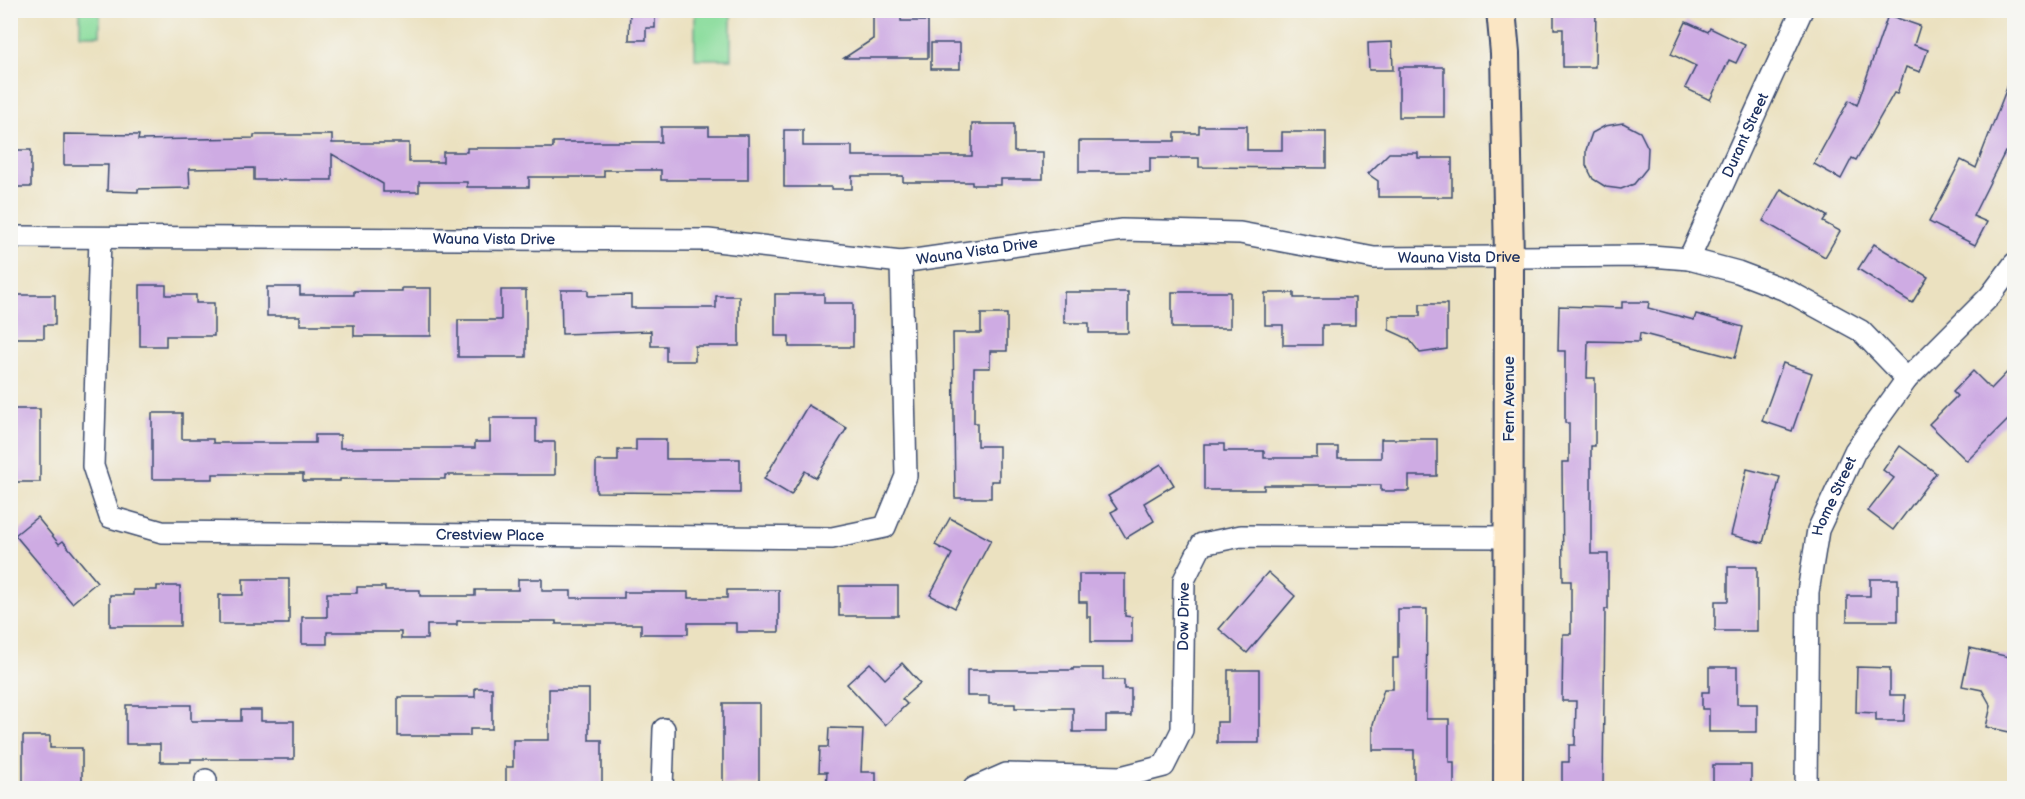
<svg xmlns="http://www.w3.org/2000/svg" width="2025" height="799" font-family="'Balsamiq Sans',sans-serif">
<rect width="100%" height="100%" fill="#f6f6f2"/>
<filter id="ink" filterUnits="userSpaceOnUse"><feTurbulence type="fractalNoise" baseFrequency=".0167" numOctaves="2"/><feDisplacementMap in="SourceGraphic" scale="12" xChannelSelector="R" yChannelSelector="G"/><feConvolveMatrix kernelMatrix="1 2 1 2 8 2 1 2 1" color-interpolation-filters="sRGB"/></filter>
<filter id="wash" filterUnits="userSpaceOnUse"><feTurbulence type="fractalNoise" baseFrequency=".008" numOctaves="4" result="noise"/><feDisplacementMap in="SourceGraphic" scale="24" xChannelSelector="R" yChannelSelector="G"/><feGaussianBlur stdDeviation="1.35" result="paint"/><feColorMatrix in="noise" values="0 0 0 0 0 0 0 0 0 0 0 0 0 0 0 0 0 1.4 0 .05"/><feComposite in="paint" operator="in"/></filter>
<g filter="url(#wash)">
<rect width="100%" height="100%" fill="#ebe1c0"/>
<g fill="#8cdd9e" stroke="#54867e" stroke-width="1.5">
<rect x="80" y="11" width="20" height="24"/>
<rect x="695" y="11" width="36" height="48"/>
</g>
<g id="blocks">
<g fill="#ceabe3">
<polygon points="630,10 655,10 655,28 646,28 646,40 629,40"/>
<polygon points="1554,10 1596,10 1595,67 1563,67 1563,29 1554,29"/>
<polygon points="873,12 901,12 901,21 928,21 928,58 844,58 873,39"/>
<polygon points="1888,15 1920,26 1914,45 1928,50 1920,72 1906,67 1897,94 1894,93 1856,160 1852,158 1841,179 1814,164 1849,100 1857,105"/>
<polygon points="1686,22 1708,32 1710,28 1745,45 1736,63 1729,60 1710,100 1685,88 1696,66 1671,54"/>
<polygon points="1392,42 1393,70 1369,70 1368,43"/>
<rect x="931" y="43" width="29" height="26"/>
<rect x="1399" y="67" width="45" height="50"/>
<polygon points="2013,72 2014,155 2005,152 1973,216 1987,222 1975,245 1929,222 1961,160 1976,168"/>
<polygon points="1623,123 1640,132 1648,148 1647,168 1634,184 1621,189 1606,187 1593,179 1586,165 1586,150 1592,133 1605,126"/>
<polygon points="972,124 1014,124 1014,152 1043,152 1043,179 1001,179 1001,185 972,185 972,182 903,182 903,176 852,176 852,189 832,189 832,187 784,187 784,130 803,130 803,146 852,146 852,156 972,156"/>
<polygon points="1199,126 1247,126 1247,150 1282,150 1282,132 1326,132 1326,168 1199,167 1199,158 1150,158 1150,172 1079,172 1079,141 1175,141 1175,133 1199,133"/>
<polygon points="661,127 709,127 709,135 748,135 748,180 661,180 661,170 604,170 604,177 529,177 529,187 467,187 467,182 419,182 419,192 383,192 383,184 332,154 332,180 254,180 254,168 189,169 190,188 138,189 138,192 107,191 108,165 64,165 64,134 139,135 138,140 254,138 254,135 332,135 332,143 409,143 409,162 443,162 443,152 467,152 467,148 553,148 553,142 661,142"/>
<rect x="10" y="150" width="21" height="37"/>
<polygon points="1389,153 1418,153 1418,158 1452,158 1452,197 1378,197 1378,181 1368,174"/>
<polygon points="1781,189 1827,216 1823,222 1840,231 1825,257 1763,221"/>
<polygon points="1874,244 1928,277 1912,303 1858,269"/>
<polygon points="140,285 166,285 166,295 196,295 196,303 214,303 214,336 166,336 166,346 140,346"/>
<polygon points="267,287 300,287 300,295 354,295 354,291 402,291 402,288 431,288 431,336 354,336 354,325 300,325 300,316 267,316"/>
<polygon points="501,290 526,290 526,357 458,357 458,320 501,320"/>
<polygon points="561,290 588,290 588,296 631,295 631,308 716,308 716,296 739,296 739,346 695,346 695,361 666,361 666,346 651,346 651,331 562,334"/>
<polygon points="1064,292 1128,292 1128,333 1089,333 1089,323 1064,323"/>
<rect x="1172" y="292" width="58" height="36"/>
<polygon points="1265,293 1294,293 1294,298 1355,298 1355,325 1322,325 1322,345 1283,345 1283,325 1265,325"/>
<polygon points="775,294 824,294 824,303 853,303 853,347 789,347 789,336 775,336"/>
<polygon points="10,295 55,295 55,325 44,325 44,338 10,338"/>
<polygon points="1622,302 1649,302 1648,308 1694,320 1696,314 1743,327 1735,358 1640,333 1639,342 1588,341 1587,378 1595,378 1595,446 1591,446 1591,554 1608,554 1608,609 1605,609 1603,788 1562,788 1562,762 1569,762 1569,745 1575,745 1576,701 1562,701 1563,634 1571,634 1571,581 1563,581 1562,462 1569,462 1569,423 1565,423 1565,351 1558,351 1559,306 1622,308"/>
<polygon points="1420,304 1447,304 1447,349 1420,353 1409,339 1389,330 1389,316 1420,316"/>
<polygon points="981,314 1007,314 1007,351 990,351 990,368 974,368 974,423 977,423 977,446 999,446 999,481 991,481 991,498 955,498 953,333 981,333"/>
<polygon points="1783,363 1812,373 1792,431 1762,421"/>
<polygon points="2014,365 2014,414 1967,461 1929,424 1957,396 1953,392 1973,371 1991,389"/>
<polygon points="808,405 847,428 816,478 805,471 791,495 764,479"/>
<rect x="10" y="409" width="30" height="73"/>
<polygon points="152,413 182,413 182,439 213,439 213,443 315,443 315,435 340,435 340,448 475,448 475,442 490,442 490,418 536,418 536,442 555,442 555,475 445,475 445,479 340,479 340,481 303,481 303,474 213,474 213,479 152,479"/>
<polygon points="636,439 666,439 666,459 740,459 740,493 596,492 596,461 618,461 618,450 636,450"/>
<polygon points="1381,439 1437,439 1437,476 1409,476 1409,491 1381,491 1381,485 1264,485 1264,490 1204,490 1204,444 1224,444 1224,451 1264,451 1264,458 1317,458 1317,447 1338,447 1338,458 1381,458"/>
<polygon points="1900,446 1936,473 1893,530 1868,511 1894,478 1883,470"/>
<polygon points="1161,464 1174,485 1144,503 1154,521 1126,538 1111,512 1117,509 1108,496"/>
<polygon points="1747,469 1780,477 1763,543 1731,535"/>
<polygon points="37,517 59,544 63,541 97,582 72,603 15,535"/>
<polygon points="950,518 991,540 955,608 930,595 952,554 935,545"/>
<polygon points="1728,567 1757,567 1757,631 1715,631 1715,601 1728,601"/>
<polygon points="1268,572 1295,596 1247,653 1219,629"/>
<polygon points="1079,574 1125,574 1125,616 1132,617 1132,642 1091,642 1091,617 1087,617 1087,602 1079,602"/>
<polygon points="243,579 289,579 289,624 219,624 219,595 243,595"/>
<polygon points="518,579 542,579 542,591 571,591 571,598 624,598 624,592 688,592 688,598 727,598 727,590 779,590 779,632 736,632 736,623 688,623 688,634 641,634 641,624 556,624 556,621 457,621 457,625 427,625 427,639 401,639 401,632 327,632 327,644 302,644 302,617 327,617 327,593 357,593 357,587 385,587 385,590 420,590 420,596 475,596 475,590 518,590"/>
<polygon points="1870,579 1898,579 1898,621 1847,621 1847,596 1870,596"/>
<polygon points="157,586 180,586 180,626 110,626 110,595 133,595 133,590 157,590"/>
<rect x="839" y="586" width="59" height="30"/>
<polygon points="1398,609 1427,609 1426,719 1449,719 1449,762 1454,762 1454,789 1414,789 1414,750 1373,750 1373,724 1384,689 1393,689 1393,658 1398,658"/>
<polygon points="1970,648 2014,658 2014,733 1986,727 1991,706 1982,690 1962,686"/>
<polygon points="870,663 885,679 902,663 920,683 902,699 907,704 885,725 847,684"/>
<polygon points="1709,667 1737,667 1737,704 1757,704 1757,732 1709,732 1709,709 1702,709 1702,692 1709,692"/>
<polygon points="1857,667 1890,668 1890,695 1905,695 1904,721 1876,721 1876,713 1856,712"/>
<polygon points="1073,668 1103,668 1103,680 1124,680 1124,689 1131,689 1131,716 1106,716 1106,732 1073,732 1073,708 1015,708 1015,704 989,704 989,696 967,696 967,670 1073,670"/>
<polygon points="1228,670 1259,670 1259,743 1217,743 1217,722 1228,722"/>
<polygon points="475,688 492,688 492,729 470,729 470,736 398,736 398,697 475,697"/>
<polygon points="549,689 589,689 589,740 602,740 602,789 506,789 506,767 513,767 513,740 549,740"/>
<rect x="723" y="703" width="36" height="82"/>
<polygon points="126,705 191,705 191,721 241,721 241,710 261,710 261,721 294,721 294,759 191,759 191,762 160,762 160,744 126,744"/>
<polygon points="829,728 863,729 861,772 876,772 876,789 826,789 827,772 819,772 820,747 828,747"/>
<polygon points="23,736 50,736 50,748 82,748 82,789 23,789"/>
<rect x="1713" y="765" width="38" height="24"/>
</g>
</g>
</g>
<g filter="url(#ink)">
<use href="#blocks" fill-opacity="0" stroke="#3a4a6d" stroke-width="1.5"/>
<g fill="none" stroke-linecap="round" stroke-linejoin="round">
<defs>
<g id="minor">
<path id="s1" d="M10 237 708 240 901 262 1122 230 1240 233 1374 258 1651 256 1689 259 1738 272 1788 291 1861 331 1907 379"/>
<path id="s2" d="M100 238 93 466 110 517 162 532 832 538 885 527 906 476 901 262"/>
<path id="s3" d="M1689 259 1802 10"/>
<polyline points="206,788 206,780"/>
<polyline points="662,788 664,729"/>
<path id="s4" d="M974 788 1006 774 1121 777 1164 766 1182 730 1184 580 1202 544 1241 536 1509 537"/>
<path id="s5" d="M1806 788 1808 592 1818 530 1855 451 1907 379 1990 296 2014 264"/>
</g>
<polyline id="secondary" points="1501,10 1505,53 1509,258 1508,788"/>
</defs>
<use href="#minor" stroke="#3a4a6d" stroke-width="24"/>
<use href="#secondary" stroke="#3a4a6d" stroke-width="32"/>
<use href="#minor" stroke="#fff" stroke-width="21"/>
<use href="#secondary" stroke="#fbe6c4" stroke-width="28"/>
</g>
</g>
<g text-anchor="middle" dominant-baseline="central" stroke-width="5" stroke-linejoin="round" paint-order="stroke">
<g font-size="15" fill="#1b2f5e" stroke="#f6f6f2">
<text stroke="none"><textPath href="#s3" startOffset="136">Durant Street</textPath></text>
<text stroke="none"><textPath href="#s1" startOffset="484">Wauna Vista Drive</textPath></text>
<text stroke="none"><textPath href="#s1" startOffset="969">Wauna Vista Drive</textPath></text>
<text stroke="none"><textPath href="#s1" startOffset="1455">Wauna Vista Drive</textPath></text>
<text transform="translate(1509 399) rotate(-90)">Fern Avenue</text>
<text stroke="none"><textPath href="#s5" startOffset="296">Home Street</textPath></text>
<text stroke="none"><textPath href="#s2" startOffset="664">Crestview Place</textPath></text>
<text stroke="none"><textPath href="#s4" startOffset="348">Dow Drive</textPath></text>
</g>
</g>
<rect width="2025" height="799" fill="none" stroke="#f6f6f2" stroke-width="36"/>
</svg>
